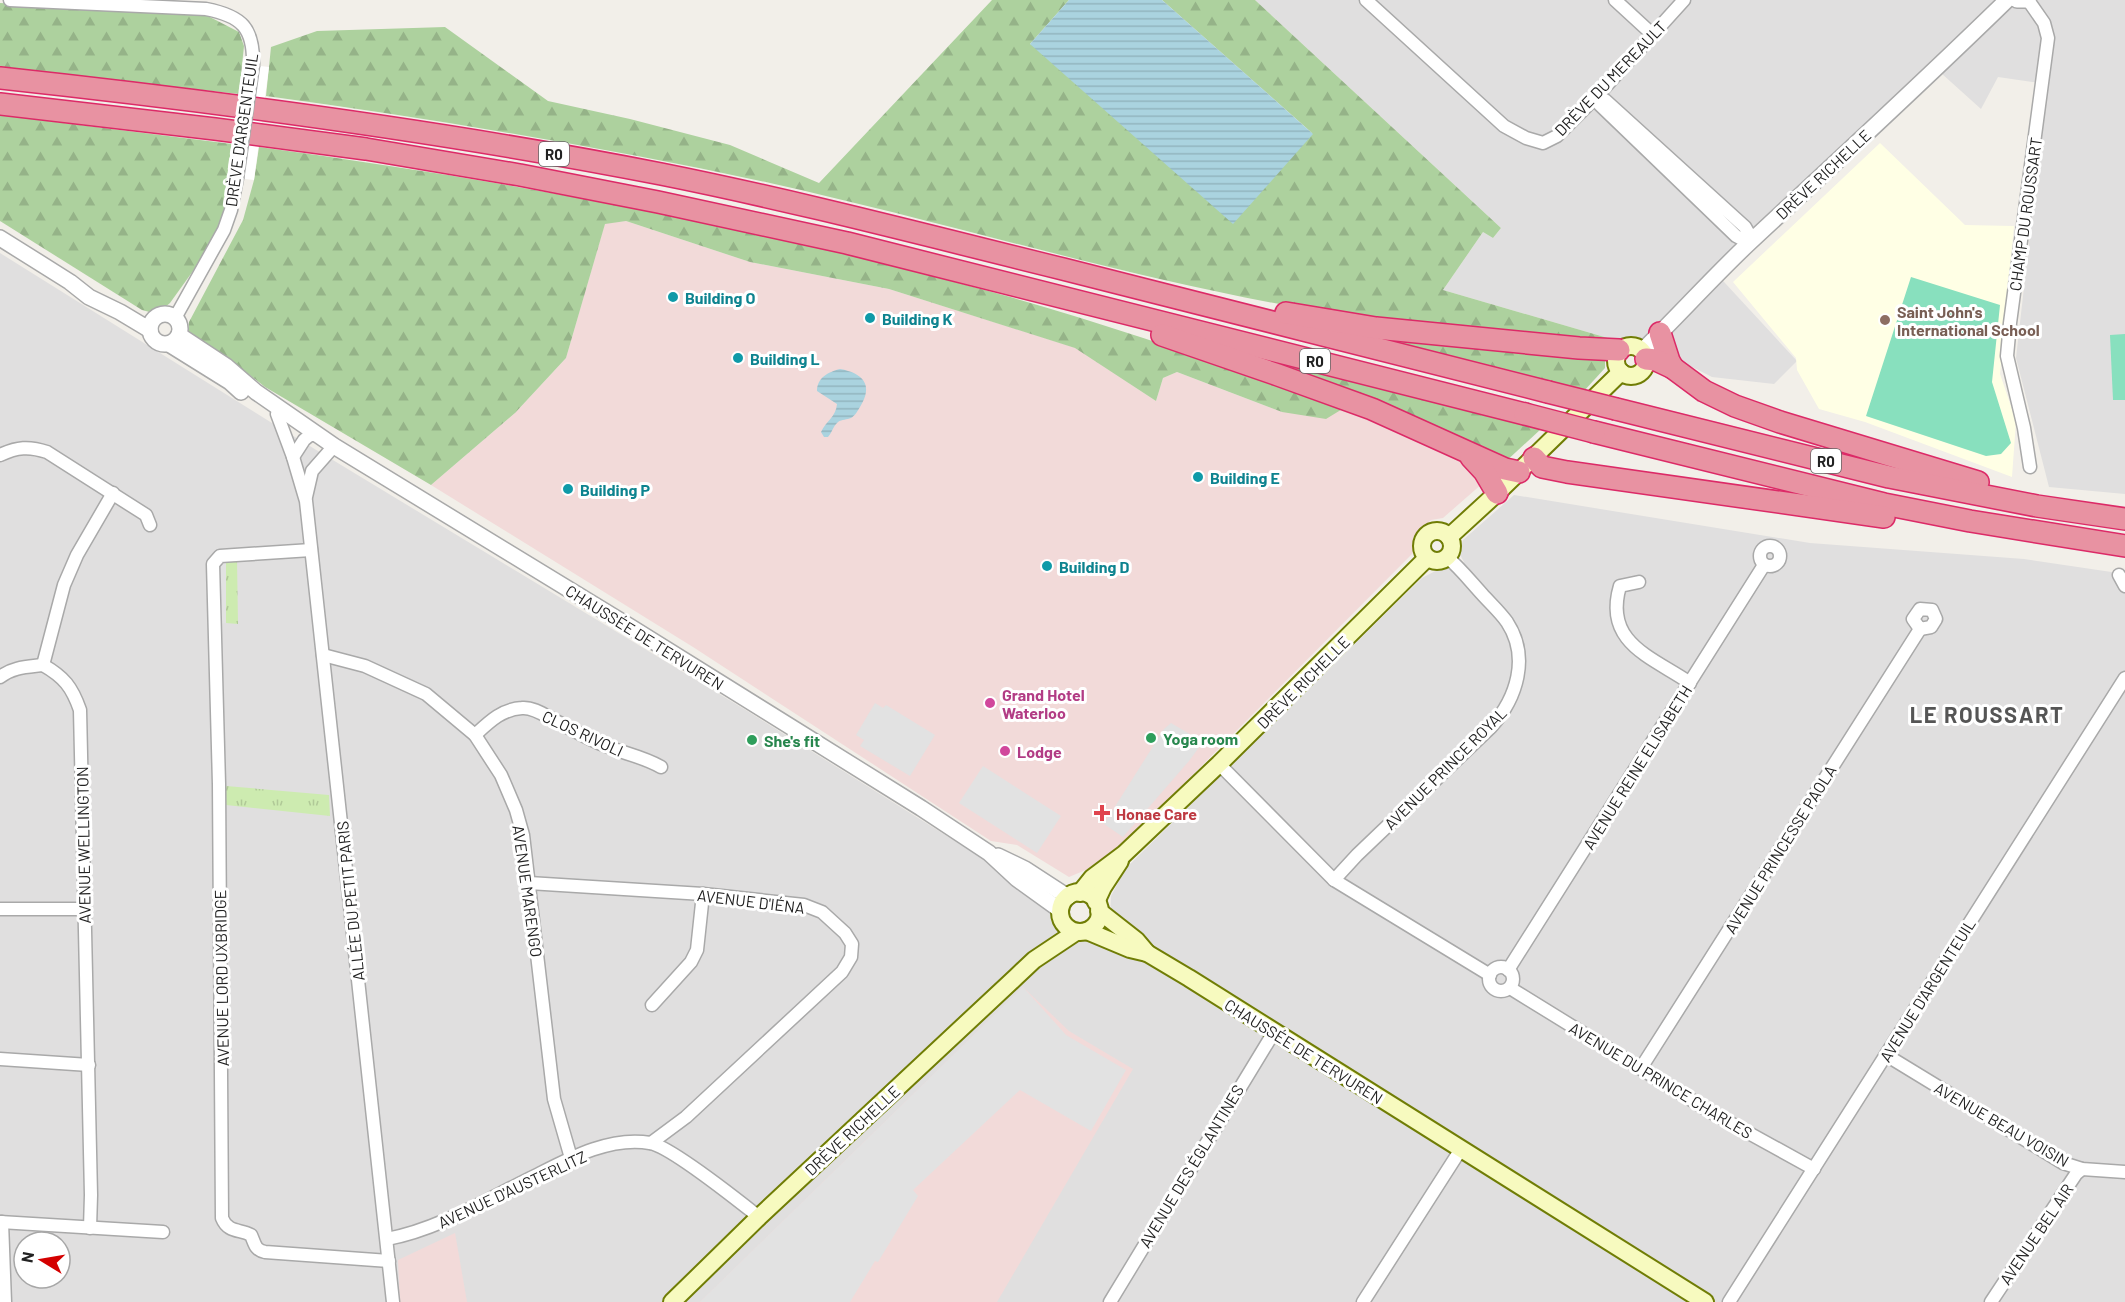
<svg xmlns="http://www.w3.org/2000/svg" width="2125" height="1302" font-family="Barlow,sans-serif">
<defs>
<pattern id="grass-tufts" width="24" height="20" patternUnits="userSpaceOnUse" patternTransform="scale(1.5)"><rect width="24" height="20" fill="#cdebb0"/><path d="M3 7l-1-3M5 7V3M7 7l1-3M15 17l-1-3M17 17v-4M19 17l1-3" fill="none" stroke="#b0c997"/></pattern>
<pattern id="forest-firs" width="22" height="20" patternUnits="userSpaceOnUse" patternTransform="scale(1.5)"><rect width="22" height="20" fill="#add19e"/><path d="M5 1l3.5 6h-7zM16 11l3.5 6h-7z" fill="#95b388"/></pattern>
<pattern id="water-rules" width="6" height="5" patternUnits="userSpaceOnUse" patternTransform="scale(1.5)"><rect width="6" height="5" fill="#aad3df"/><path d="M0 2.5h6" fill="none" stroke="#92b5bf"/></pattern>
</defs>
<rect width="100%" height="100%" fill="#f2efe9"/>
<g fill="#e0dfdf" fill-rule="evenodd">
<polygon points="1255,0 2125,0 2125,494 2049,487 2016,358 2047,84 1998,77 1981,109 1931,64 1713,270 1797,361 1774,384 1712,377 1637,339 1618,341 1443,290 1483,232 1493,238 1501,228"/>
<path d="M0 253 280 428 749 712 990 863 1056 914V924L1079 939 1092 940 1110 918 1111 896 1126 868 1422 578 1443 567 1455 572 1464 562 1459 553 1463 540 1514 495 1810 543 2024 559 2125 574V1302H0ZM24 1242H60V1278H24Z"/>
</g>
<g fill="#f2dad9">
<polygon points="626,221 750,262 889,289 1076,348 1156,401 1163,378 1177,372 1282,412 1344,408 1470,465 1483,483 1443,518 1431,520 1413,537 1413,553 1107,861 1069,877 1017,845 991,841 693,647 431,485 515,413 566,358 605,223"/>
<polygon points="1023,987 1069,1031 1133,1069 997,1302 700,1302"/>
<polygon points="455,1233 467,1302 400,1302 398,1260"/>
</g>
<polygon fill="#ffffe5" points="1880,143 1965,225 2014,226 2000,374 2016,421 2012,477 1865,422 1819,409 1797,370 1796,358 1733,282"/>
<g fill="url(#grass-tufts)">
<polygon points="226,560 237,560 238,624 226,623"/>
<polygon points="226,786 329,795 330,816 226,805"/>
</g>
<g fill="url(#forest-firs)">
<path d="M992 0H1069L1030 44 1312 133 1162 0H1255L1501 228 1493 238 1483 232 1443 290 1618 341C1510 332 1401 326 1295 307 1118 275 945 222 770 183 603 147 435 119 266 96L271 47 317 31 445 27 548 101 630 119 730 145 819 183Z"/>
<polygon points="0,3 204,14 239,32 244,46 239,94 0,68"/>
<polygon points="0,115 232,144 226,207 220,226 198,264 170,303 157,314 142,310 0,221"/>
<path d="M259 147C509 181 759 227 1003 295 1119 327 1231 368 1344 408L1326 419 1282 412 1177 372 1163 378 1156 401 1075 348 889 289 750 262 626 221 605 224 566 358 515 413 431 485 265 387 237 365 188 332 189 322 243 220 254 180Z"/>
<polygon points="1319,324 1597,355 1605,361 1605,368 1584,391"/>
<polygon points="1229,351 1541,429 1503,464"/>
</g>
<g fill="#88e0be">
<polygon points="1911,277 2000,305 1992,382 2011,443 2001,454 1986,456 1866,416"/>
<polygon points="2125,334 2125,400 2113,400 2110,335"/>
</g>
<g fill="#e2e2e2">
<polygon points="226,560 226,623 216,624 216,565"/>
<polygon points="875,703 883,708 886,705 935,735 910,776 860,746 864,740 856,735"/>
<polygon points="1171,723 1203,742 1189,761 1123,837 1104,824 1164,729"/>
<polygon points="983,766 1061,816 1037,853 959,803"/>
<polygon points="1023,987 1066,1035 1126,1070 1091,1131 1020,1090 913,1190 918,1196 878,1262 875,1261 850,1302 700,1302"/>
</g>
<g fill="url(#water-rules)">
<polygon points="1069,0 1162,0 1313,134 1233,224 1030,44"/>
<path d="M840 369C863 373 874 385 860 407 858 410 855 416 851 418 847 420 842 419 838 422 833 426 832 433 828 437H824L821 432C826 421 836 417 837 404L817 391C817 378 828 372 840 369Z"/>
</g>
<polygon fill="#fff" points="243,64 269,67 254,180 227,177"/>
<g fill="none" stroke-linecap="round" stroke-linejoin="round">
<defs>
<g id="minor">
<path d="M10 0 206 9C242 16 254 28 253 65"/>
<polyline points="1366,0 1504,126 1526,138 1543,143 1557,136 1597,96 1684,0"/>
<polyline points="1615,0 1652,34"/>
<polyline points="2028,0 2044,23 2048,38 2010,323 2007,356 2024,428 2030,467"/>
<polygon points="1597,96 1605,100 1745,227 1749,234 1749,243 1736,236 1600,105"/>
<polyline points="175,318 224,230 231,210 237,178"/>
<polyline points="277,414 293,457 306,501 393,1302"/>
<path d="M0 455C17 447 29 446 47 452L146 515 150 525"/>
<polyline points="293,457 304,440 310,435 318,435"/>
<polyline points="306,497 312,471 334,446"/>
<circle cx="1770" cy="556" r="10"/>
<path d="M311 550 220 556 213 564 219 784 222 1218C228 1233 240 1229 251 1235 255 1244 255 1250 265 1252L389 1261"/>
<polyline points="2119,575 2125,586"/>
<path d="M1639 582 1620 586C1603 643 1652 657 1690 683"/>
<polygon points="1920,609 1932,610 1936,619 1931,627 1920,629 1913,619"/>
<polyline points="323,655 365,666 426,694 475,735 501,775 516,810 523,835 554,1099 571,1158"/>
<path d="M43 665C64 677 72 687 80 710L91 1195 90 1228"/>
<polyline points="43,665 64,585 77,555 113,493"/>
<path d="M0 677C13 667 27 667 43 665"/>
<path d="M475 735C489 722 502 709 522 708 532 707 543 714 552 719 568 727 584 737 601 744 621 753 642 756 661 767"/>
<polyline points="1219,764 1334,880 1490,975"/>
<path d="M1334 880 1357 855 1491 727C1517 698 1530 657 1507 622 1500 612 1490 603 1482 594 1471 582 1460 568 1447 557"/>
<polyline points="529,883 703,894 804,905 822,912 845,933 852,944 851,957 842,972 686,1117 651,1143"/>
<polyline points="0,909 85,909"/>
<circle cx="1501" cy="979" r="12"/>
<polyline points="1508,970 1764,565"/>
<polyline points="1510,988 1716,1115 1814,1169"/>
<polyline points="652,1005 691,962 697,950 703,894"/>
<polyline points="1886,1055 2063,1163 2082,1169 2125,1172"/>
<polyline points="0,1059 89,1065"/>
<polyline points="1641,1068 1920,629"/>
<polyline points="0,1222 163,1232"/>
<polyline points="2,1222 5,1302"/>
<path d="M387 1239C440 1229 489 1198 537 1175 570 1158 611 1136 650 1143 670 1146 740 1202 759 1217"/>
<polyline points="1110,1302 1274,1032"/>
<polyline points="1363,1302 1461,1149"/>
<polyline points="1729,1302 2125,678"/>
<polyline points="1991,1302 2076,1174 2082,1169"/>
</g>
<g id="tertiary">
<polyline points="2017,0 2028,0"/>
<polyline points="0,238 70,282 89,297 120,312 150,330"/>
<circle cx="165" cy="329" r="15"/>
<polyline points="179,335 226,366 256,392 334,446 632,628 921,808 989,853 1017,879 1060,910"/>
<polyline points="169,344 230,382 241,392"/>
<path d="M1642 351C1678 316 1712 278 1748 244 1835 163 1922 83 2007 0"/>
<polyline points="998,856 1025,869 1068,897"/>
</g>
<g id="secondary">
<circle cx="1631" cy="361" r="15"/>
<circle cx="1437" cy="546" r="15"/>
<polyline points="1449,537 1497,493 1621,372"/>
<circle cx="1080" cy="912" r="20"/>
<polyline points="1080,893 1092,878 1124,854 1219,764 1427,558"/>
<polyline points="1096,902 1103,887 1120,861"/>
<polyline points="1099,911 1136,940 1147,953"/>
<polyline points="1087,931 1130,949 1147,953 1189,978 1705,1302"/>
<polyline points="672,1302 759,1217 1016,977 1034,960 1076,932"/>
</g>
<g id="motorway">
<path d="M0 78C222 102 442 131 661 174 796 201 929 236 1063 269 1225 310 1386 351 1548 392"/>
<polyline points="0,104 215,129 366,149 520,175 658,202 847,243 1525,414"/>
<polyline points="1286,313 1376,328 1579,348 1619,350"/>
<polyline points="1660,333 1669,361 1673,368"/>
<polyline points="1162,335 1278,375 1372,409 1505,469 1519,472"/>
<polyline points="1646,359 1656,360 1673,368 1704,391 1735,406 1780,422 1978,482"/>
<polyline points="1616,409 1889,477 2037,506 2125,519"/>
<polyline points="1594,432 1884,504 1970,521 2125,546"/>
<polyline points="1471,457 1484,471 1497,493"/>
<polyline points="1534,458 1542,467 1567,472 1884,517"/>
</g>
</defs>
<use href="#minor" stroke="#a9a9a9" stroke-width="15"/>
<use href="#tertiary" stroke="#a9a9a9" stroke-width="18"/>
<use href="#secondary" stroke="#707d05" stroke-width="20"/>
<use href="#motorway" stroke="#dc2a67" stroke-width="24"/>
<use href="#minor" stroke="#fff" stroke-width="12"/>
<use href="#tertiary" stroke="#fff" stroke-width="15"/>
<use href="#secondary" stroke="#f7fabf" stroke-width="16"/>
<use href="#motorway" stroke="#e892a2" stroke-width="21"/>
<defs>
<polyline id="minor-bridge" points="237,178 253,65"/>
<g id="motorway-bridge">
<polyline points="1548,392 1616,409"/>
<polyline points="1525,414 1594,432"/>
</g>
</defs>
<use href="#minor-bridge" stroke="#a9a9a9" stroke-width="15" stroke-linecap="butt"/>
<use href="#motorway-bridge" stroke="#dc2a67" stroke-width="24" stroke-linecap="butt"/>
<use href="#minor-bridge" stroke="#fff" stroke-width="12"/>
<use href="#motorway-bridge" stroke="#e892a2" stroke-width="21"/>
</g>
<g fill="#0f9aa8" stroke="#fff" stroke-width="2">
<circle cx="673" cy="297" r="6"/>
<circle cx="870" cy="318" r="6"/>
<circle cx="738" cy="358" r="6"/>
<circle cx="1198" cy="477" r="6"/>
<circle cx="568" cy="489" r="6"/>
<circle cx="1047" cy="566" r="6"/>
</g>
<circle fill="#8d6e63" stroke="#fff" stroke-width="2" cx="1885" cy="320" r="6"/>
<g fill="#d1479c" stroke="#fff" stroke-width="2">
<circle cx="990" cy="703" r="6"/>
<circle cx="1005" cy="751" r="6"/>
</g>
<g fill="#2e9e5b" stroke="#fff" stroke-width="2">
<circle cx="1151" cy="738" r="6"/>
<circle cx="752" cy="740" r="6"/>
</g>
<path fill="#e0444e" stroke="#fff" stroke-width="2" d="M1099 804h6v6h6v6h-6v6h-6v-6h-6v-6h6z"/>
<g text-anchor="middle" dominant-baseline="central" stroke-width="6" stroke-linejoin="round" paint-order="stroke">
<g fill="#fff" stroke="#646464" stroke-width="1.5">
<rect x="539" y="142" width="30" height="24" rx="4.5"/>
<rect x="1300" y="349" width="30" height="24" rx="4.5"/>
<rect x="1811" y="449" width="30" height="24" rx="4.5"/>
</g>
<g font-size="15" font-weight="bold" fill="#222">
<text x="554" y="154">R0</text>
<text x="1315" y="361">R0</text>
<text x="1826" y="461">R0</text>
</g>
<g font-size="16" fill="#222" stroke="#fff">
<text transform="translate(1610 78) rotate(-46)">DRÈVE DU MEREAULT</text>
<text transform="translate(241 130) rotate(-82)">DRÈVE D'ARGENTEUIL</text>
<text transform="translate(1823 174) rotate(-43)">DRÈVE RICHELLE</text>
<text transform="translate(2025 214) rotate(-82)">CHAMP DU ROUSSART</text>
<text transform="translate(645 637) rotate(32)">CHAUSSÉE DE TERVUREN</text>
<text transform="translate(1303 682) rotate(-45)">DRÈVE RICHELLE</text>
<text transform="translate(583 733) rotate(25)">CLOS RIVOLI</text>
<text transform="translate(1637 767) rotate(-58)">AVENUE REINE ELISABETH</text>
<text transform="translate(1445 768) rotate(-45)">AVENUE PRINCE ROYAL</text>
<text transform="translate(83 845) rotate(-91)">AVENUE WELLINGTON</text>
<text transform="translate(1780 849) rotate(-58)">AVENUE PRINCESSE PAOLA</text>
<text transform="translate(528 891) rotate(82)">AVENUE MARENGO</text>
<text transform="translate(350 901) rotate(-96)">ALLÉE DU PETIT PARIS</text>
<text transform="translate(751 901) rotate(7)">AVENUE D'IÉNA</text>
<text transform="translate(221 978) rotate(-91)">AVENUE LORD UXBRIDGE</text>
<text transform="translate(1927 990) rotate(-58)">AVENUE D'ARGENTEUIL</text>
<text transform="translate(1304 1051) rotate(32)">CHAUSSÉE DE TERVUREN</text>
<text transform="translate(1661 1080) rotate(31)">AVENUE DU PRINCE CHARLES</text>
<text transform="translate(2002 1124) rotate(30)">AVENUE BEAU VOISIN</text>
<text transform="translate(852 1130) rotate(-43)">DRÈVE RICHELLE</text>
<text transform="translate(1191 1166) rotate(-59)">AVENUE DES ÉGLANTINES</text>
<text transform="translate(512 1189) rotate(-25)">AVENUE D'AUSTERLITZ</text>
<text transform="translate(2036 1234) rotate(-56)">AVENUE BEL AIR</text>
</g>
<g font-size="16" font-weight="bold" fill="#0d838f" stroke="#fff" text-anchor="start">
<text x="685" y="297">Building O</text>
<text x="882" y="318">Building K</text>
<text x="750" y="358">Building L</text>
<text x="1210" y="477">Building E</text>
<text x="580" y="489">Building P</text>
<text x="1059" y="566">Building D</text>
</g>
<g font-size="16" font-weight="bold" fill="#785e54" stroke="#fff" text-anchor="start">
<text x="1897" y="311">Saint John's<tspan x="1897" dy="18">International School</tspan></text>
</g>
<g font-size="16" font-weight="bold" fill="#b23c85" stroke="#fff" text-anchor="start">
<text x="1002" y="694">Grand Hotel<tspan x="1002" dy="18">Waterloo</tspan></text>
<text x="1017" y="751">Lodge</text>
</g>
<g font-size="16" font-weight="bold" fill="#27864d" stroke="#fff" text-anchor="start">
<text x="1163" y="738">Yoga room</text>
<text x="764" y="740">She's fit</text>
</g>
<g font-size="16" font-weight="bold" fill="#be3a42" stroke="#fff" text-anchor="start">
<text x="1116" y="813">Honae Care</text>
</g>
<g font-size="22" font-weight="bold" letter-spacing="1.5" fill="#555" stroke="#fff">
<text x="1987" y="714">LE ROUSSART</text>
</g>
</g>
<g transform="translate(42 1260) rotate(281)"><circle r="28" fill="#ffffff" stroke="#a7a7a7" stroke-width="1.5"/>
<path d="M0-4.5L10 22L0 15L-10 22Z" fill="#d40000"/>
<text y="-9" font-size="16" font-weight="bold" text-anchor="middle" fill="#222222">N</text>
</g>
</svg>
